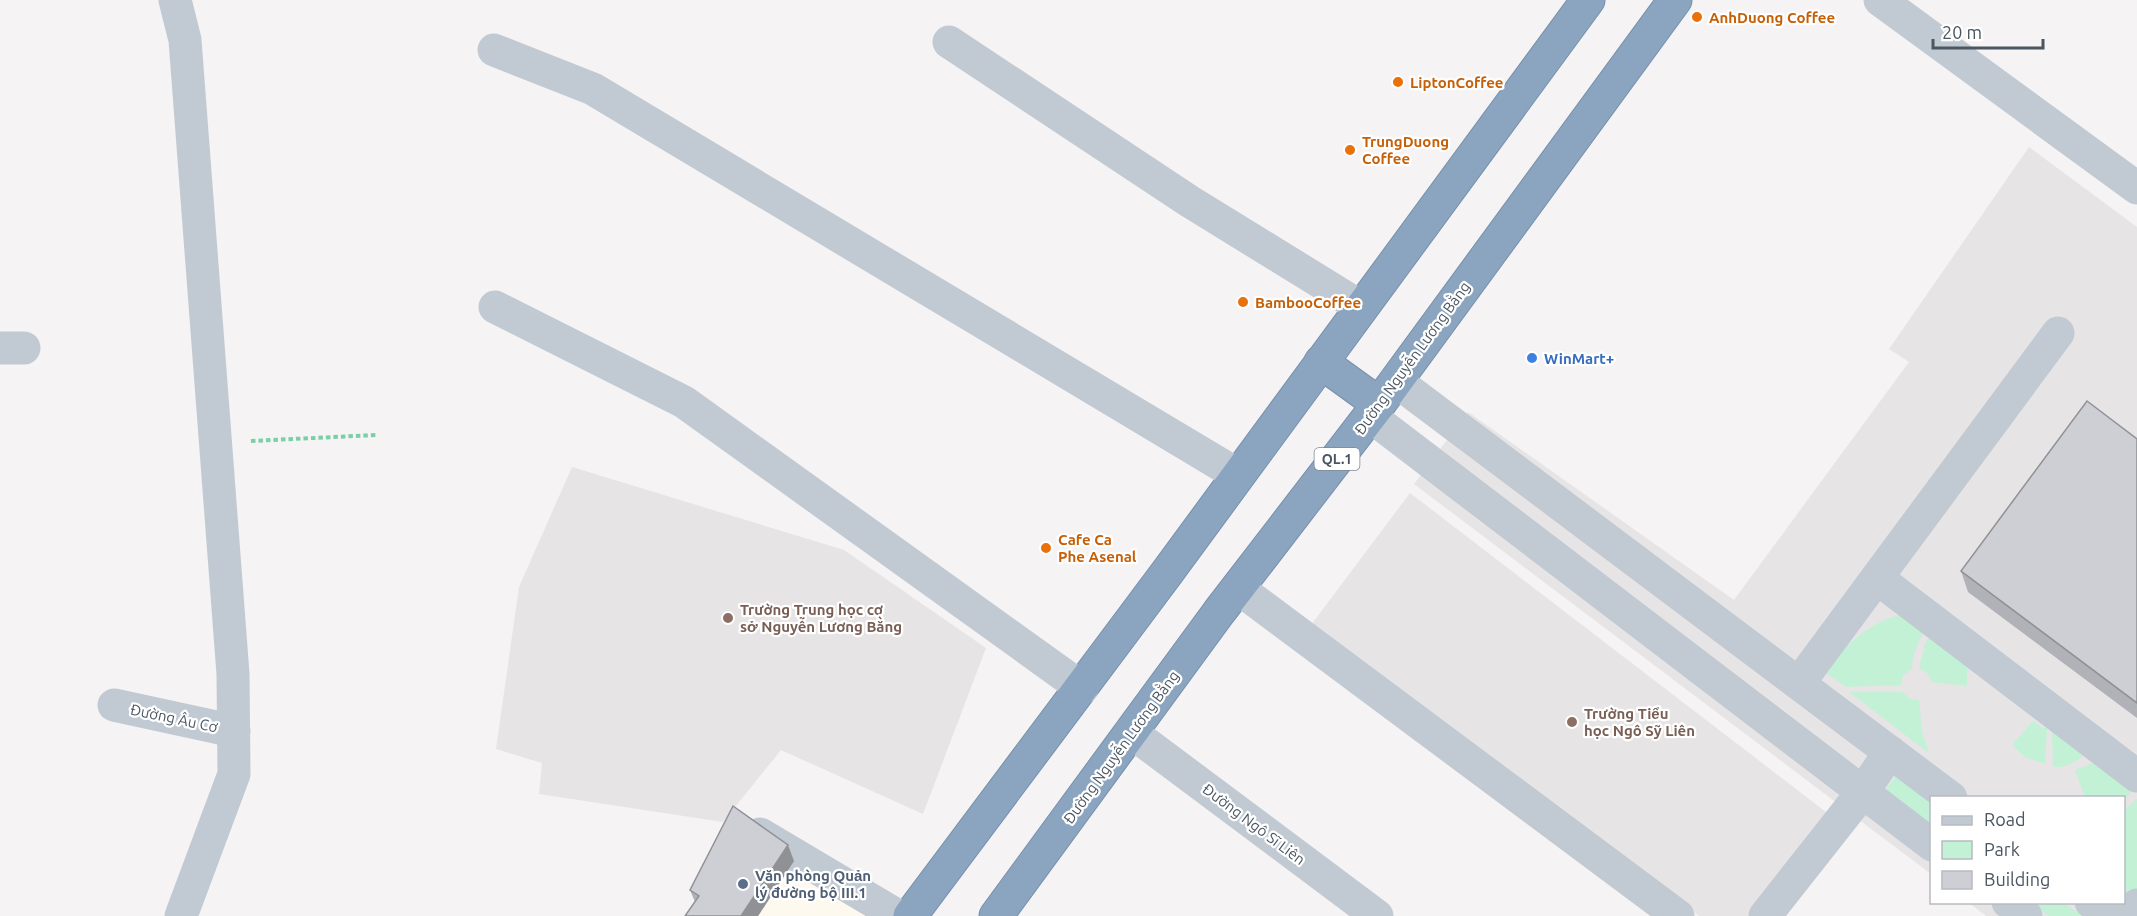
<svg xmlns="http://www.w3.org/2000/svg" width="2137" height="916" font-family="Ubuntu,sans-serif">
<rect width="100%" height="100%" fill="#f5f3f3"/>
<polygon fill="#fdf9ef" points="739,823 865,913 863,916 702,916"/>
<g fill="#e6e4e5">
<polygon points="2029,147 2137,227 2137,916 1986,916 1969,903 2124,902 2124,798 1932,798 1931,874 1414,484 1468,412 1734,600 1909,362 1889,349"/>
<polygon points="572,467 844,550 986,648 923,814 781,750 723,822 539,794 542,763 496,749 519,587"/>
<polygon points="1410,493 1830,815 1751,916 1699,916 1308,629"/>
</g>
<g fill="#c3f1d5">
<path d="M1909 613 1928 623C1921 638 1912 651 1912 669L1903 675 1901 685 1846 687 1823 671C1847 644 1872 619 1909 613Z"/>
<polygon points="1930,636 1969,664 1967,669 1967,686 1932,682 1927,673 1919,668 1925,644"/>
<polygon points="1849,692 1902,692 1910,699 1919,700 1922,732 1929,753"/>
<polygon points="2033,721 2042,728 2047,728 2045,764 2025,757 2012,745"/>
<path d="M2052 730 2089 751C2078 760 2069 768 2053 767Z"/>
<polygon points="2096,762 2137,784 2124,801 2124,798 2085,797 2075,770"/>
<polygon points="1896,776 1931,802 1931,828 1884,792"/>
<polygon points="2137,799 2137,892 2124,902 2124,810"/>
<polygon points="2031,903 2064,903 2082,916 2049,916"/>
</g>
<g fill="none" stroke-linecap="round" stroke-linejoin="round">
<defs>
<g id="highway">
<polyline points="1321,362 1379,404"/>
<polyline points="910,916 1166,574 1588,0"/>
<polyline points="996,916 1219,612 1379,404 1675,0"/>
</g>
</defs>
<use href="#highway" stroke="#7690ad" stroke-width="35"/>
<polyline stroke="#7ad0a6" stroke-width="4" stroke-dasharray="4.5 3" stroke-linecap="butt" points="251,441 376,435"/>
<g stroke="#c1cad2" stroke-width="33">
<polyline points="175,0 185,40 233,674 234,774 181,916"/>
<polyline points="1880,0 2137,188"/>
<polyline points="949,42 1189,201 1361,307"/>
<polyline points="494,50 593,89 1238,475"/>
<polyline points="495,307 684,402 1082,688"/>
<polyline points="0,348 24,348"/>
<polyline points="1396,381 1951,798"/>
<polyline points="1370,416 1932,845"/>
<polyline points="1877,578 2137,776"/>
<polyline points="1238,588 1678,916"/>
<polyline points="1799,683 2058,333"/>
<polyline points="114,705 234,731"/>
<polyline points="1131,732 1377,916"/>
<polyline points="760,834 898,916"/>
<polyline points="2008,902 2026,916"/>
<polyline points="2091,902 2109,916"/>
<polyline points="1765,916 1862,793 1890,752"/>
<polyline points="2129,916 2137,905"/>
</g>
<use href="#highway" stroke="#8ba5c1" stroke-width="33"/>
</g>
<g fill="#b0b2b7">
<polygon points="2137,439 2137,718 1968,592 1961,571"/>
<polygon points="794,861 758,916 685,916 695,902 690,890"/>
</g>
<polygon fill="#909195" points="788,845 794,861 758,916 741,916"/>
<g fill="#cdcfd5" stroke="#909195" stroke-width="1.5">
<polygon points="2087,401 2137,439 2137,703 1961,571"/>
<polygon points="733,806 788,845 741,916 685,916 699,896 690,890"/>
</g>
<g fill="#e8710a" stroke="#fff" stroke-width="2">
<circle cx="1697" cy="17" r="6"/>
<circle cx="1398" cy="82" r="6"/>
<circle cx="1350" cy="150" r="6"/>
<circle cx="1243" cy="302" r="6"/>
<circle cx="1046" cy="548" r="6"/>
</g>
<circle fill="#3f7fe0" stroke="#fff" stroke-width="2" cx="1532" cy="358" r="6"/>
<g fill="#8d6e63" stroke="#fff" stroke-width="2">
<circle cx="728" cy="618" r="6"/>
<circle cx="1572" cy="722" r="6"/>
</g>
<circle fill="#5c6f8a" stroke="#fff" stroke-width="2" cx="743" cy="884" r="6"/>
<g text-anchor="middle" dominant-baseline="central" stroke-width="4.5" stroke-linejoin="round" paint-order="stroke">
<rect fill="#fff" stroke="#808990" stroke-width="1.5" x="1314.5" y="448" width="45" height="22" rx="4.5"/>
<g font-size="14" font-weight="bold" fill="#4a5661">
<text x="1337" y="459">QL.1</text>
</g>
<g font-size="15" font-weight="bold" fill="#c56008" stroke="#fff" text-anchor="start">
<text x="1709" y="17">AnhDuong Coffee</text>
<text x="1410" y="82">LiptonCoffee</text>
<text x="1362" y="141">TrungDuong<tspan x="1362" dy="17">Coffee</tspan></text>
<text x="1255" y="302">BambooCoffee</text>
<text x="1058" y="539">Cafe Ca<tspan x="1058" dy="17">Phe Asenal</tspan></text>
</g>
<g font-size="15" fill="#4a5661" stroke="#fff">
<text transform="translate(1412 358) rotate(-54)">Đường Nguyễn Lương Bằng</text>
<text transform="translate(174 718) rotate(12)">Đường Âu Cơ</text>
<text transform="translate(1121 747) rotate(-54)">Đường Nguyễn Lương Bằng</text>
<text transform="translate(1254 824) rotate(37)">Đường Ngô Sĩ Liên</text>
</g>
<g font-size="15" font-weight="bold" fill="#366cbe" stroke="#fff" text-anchor="start">
<text x="1544" y="358">WinMart+</text>
</g>
<g font-size="15" font-weight="bold" fill="#785e54" stroke="#fff" text-anchor="start">
<text x="740" y="609">Trường Trung học cơ<tspan x="740" dy="17">sở Nguyễn Lương Bằng</tspan></text>
<text x="1584" y="713">Trường Tiểu<tspan x="1584" dy="17">học Ngô Sỹ Liên</tspan></text>
</g>
<g font-size="15" font-weight="bold" fill="#4e5e75" stroke="#fff" text-anchor="start">
<text x="755" y="875">Văn phòng Quản<tspan x="755" dy="17">lý đường bộ III.1</tspan></text>
</g>
</g>
<rect x="1930" y="796" width="195" height="108" fill="#ffffff" stroke="#b7bbc0" stroke-width="1.5"/>
<rect x="1942" y="816" width="30" height="9" fill="#c1cad2" stroke="#b7bbc0" stroke-width="1.5"/>
<text x="1984" y="826" font-size="18" fill="#4a5661">Road</text>
<rect x="1942" y="841" width="30" height="18" fill="#c3f1d5" stroke="#b7bbc0" stroke-width="1.5"/>
<text x="1984" y="856" font-size="18" fill="#4a5661">Park</text>
<rect x="1942" y="871" width="30" height="18" fill="#cdcfd5" stroke="#b7bbc0" stroke-width="1.5"/>
<text x="1984" y="886" font-size="18" fill="#4a5661">Building</text>
<path d="M1933 39v9h110v-9" fill="none" stroke="#4a5661" stroke-width="3"/>
<text x="1942" y="39" font-size="18" fill="#4a5661" stroke="#ffffff" stroke-width="4.5" paint-order="stroke">20 m</text>
</svg>
